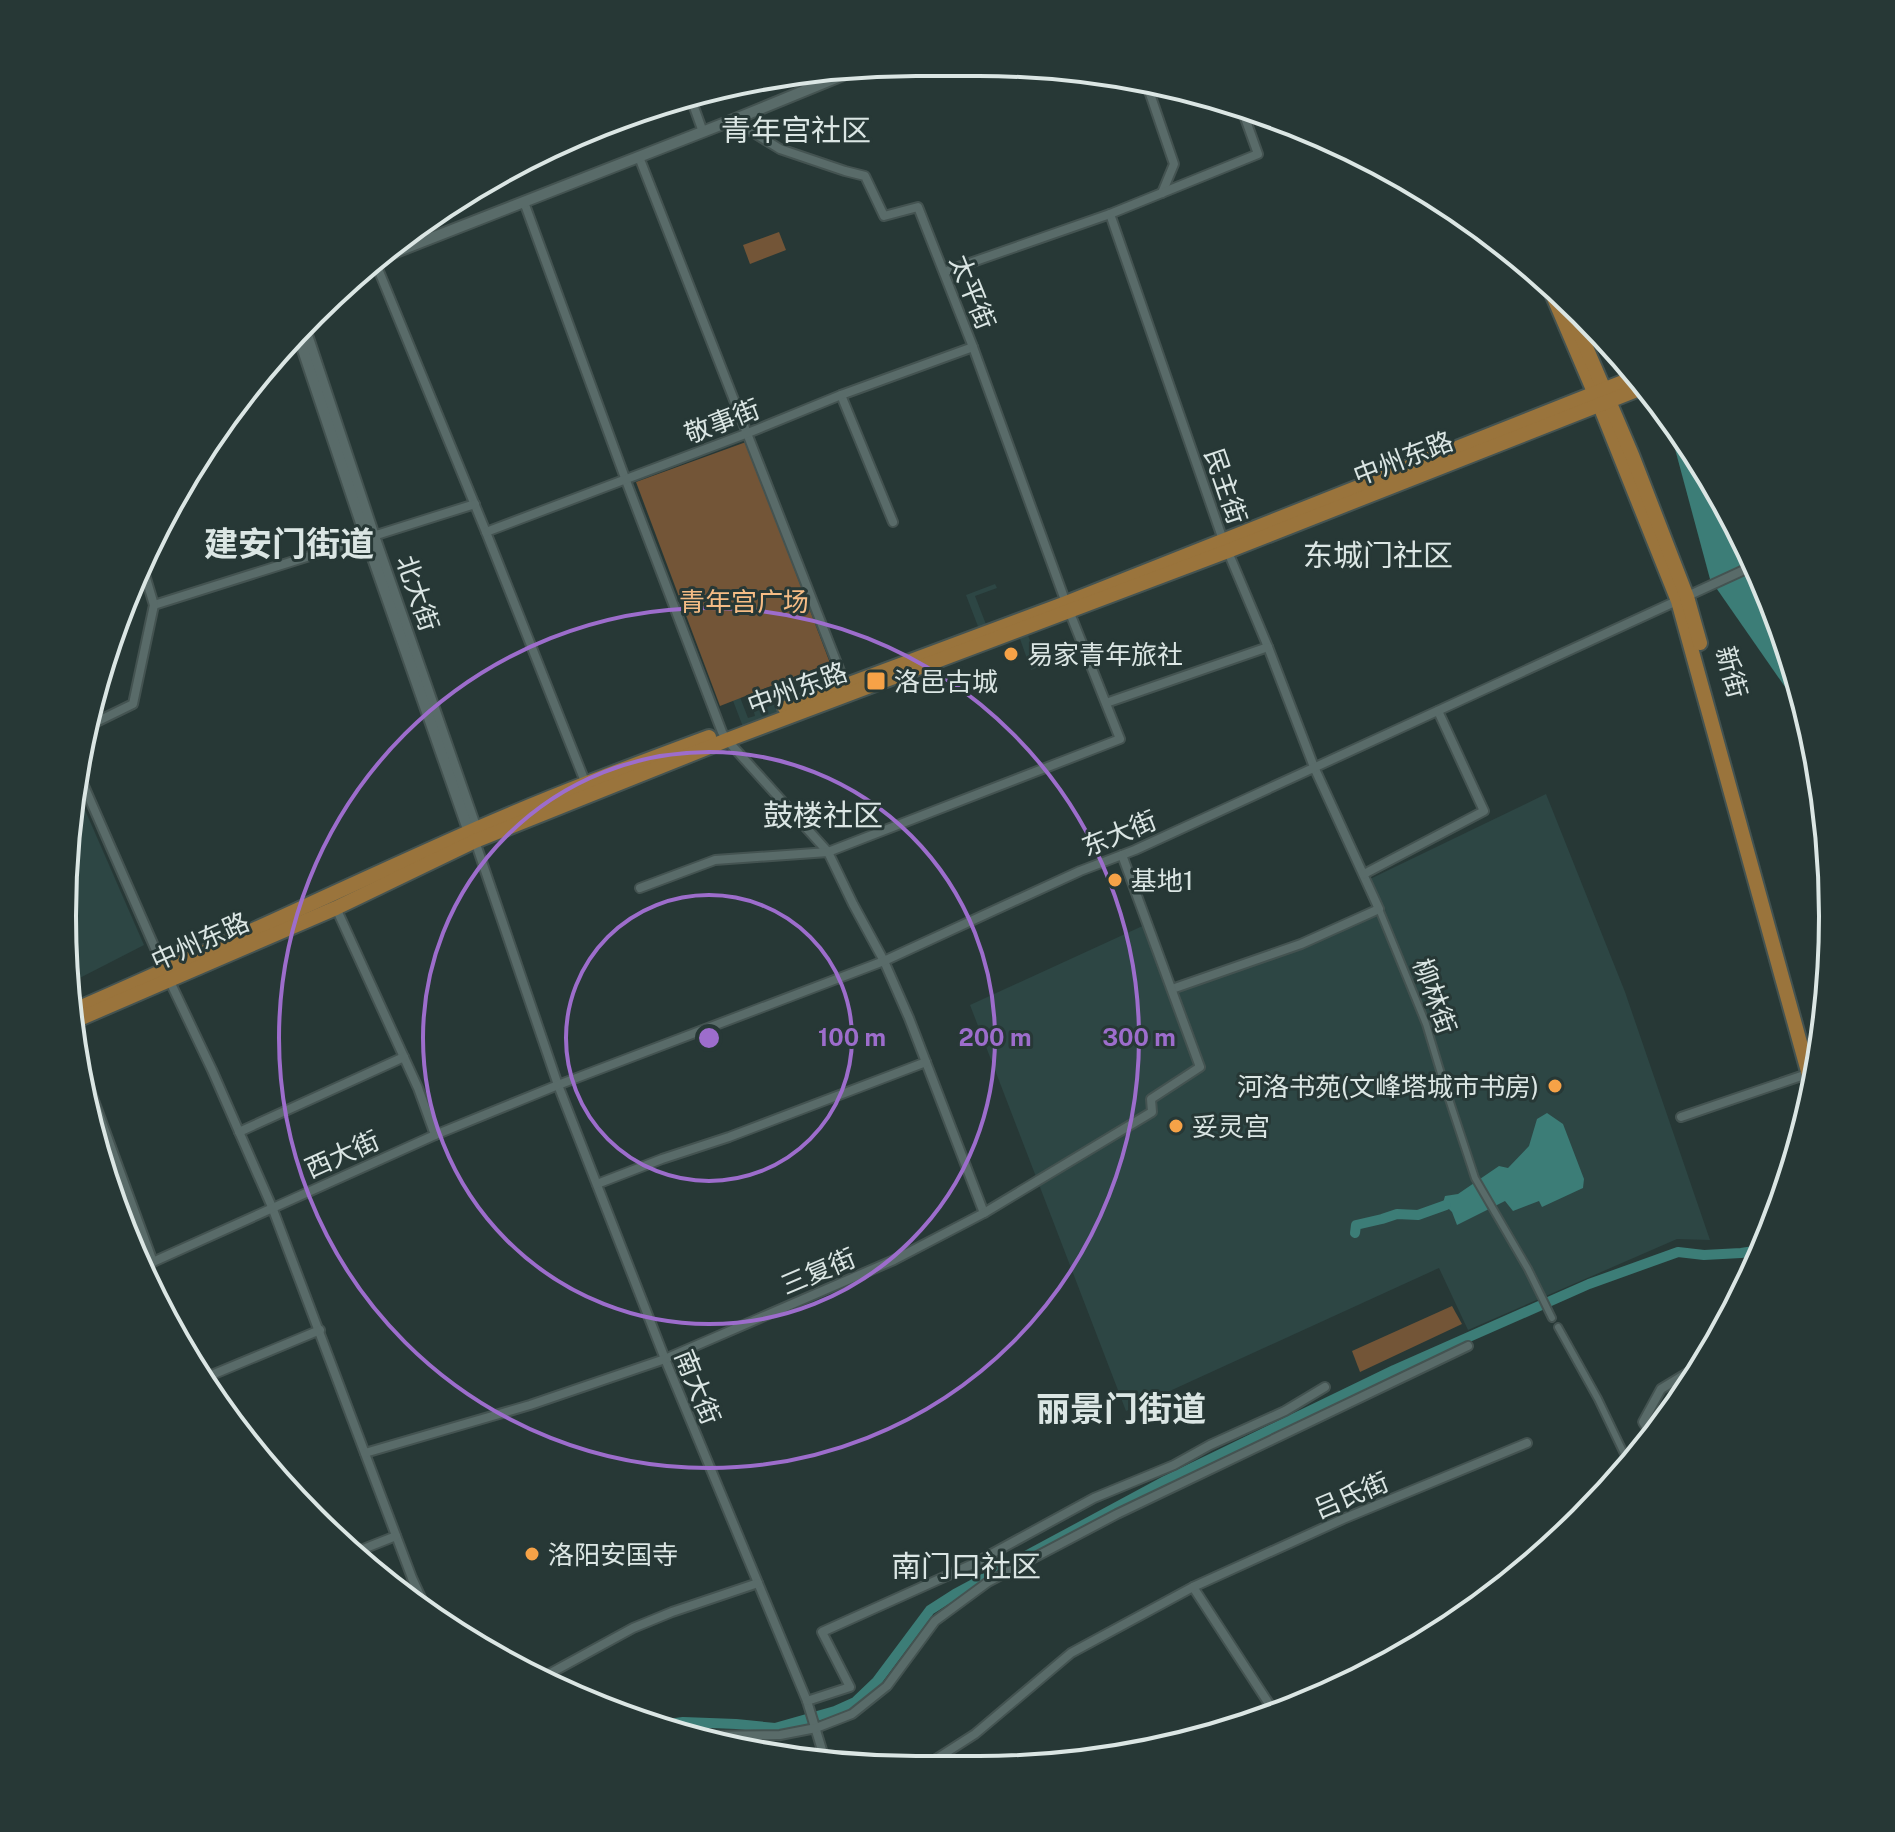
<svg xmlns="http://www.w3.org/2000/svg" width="1895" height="1832" font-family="'Public Sans','Noto Sans SC',sans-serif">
<rect width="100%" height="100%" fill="#273836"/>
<g fill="#2d4644">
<polygon points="995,584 997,588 975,596 987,627 1026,630 1036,657 1057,650 1060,659 1031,670 1019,636 763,731 759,721 743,727 721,669 728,666 748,718 755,716 754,712 784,701 743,593 753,589 795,698 979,629 966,595"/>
<polygon points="1546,794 1625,992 1710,1240 1677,1239 1468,1330 1439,1268 1126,1411 970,1005 1149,923 1173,988 1362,922 1380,909 1370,879"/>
<polygon points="85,810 144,945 66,985 64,972 69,815"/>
</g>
<g fill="#735537">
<polygon points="779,232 786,250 750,264 743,245"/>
<polygon points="746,442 830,663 720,706 636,482"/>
<polygon points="1452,1306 1462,1324 1360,1372 1352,1351"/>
</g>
<g fill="#3c7d77">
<polygon points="1664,408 1745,538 1804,695 1808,720 1710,579"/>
<polygon points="1547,1113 1563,1124 1584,1179 1583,1188 1542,1207 1539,1201 1513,1211 1505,1201 1457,1225 1452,1212 1443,1203 1445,1196 1458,1194 1499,1166 1508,1168 1529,1146 1537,1119"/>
</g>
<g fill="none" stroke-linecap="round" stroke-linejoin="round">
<g stroke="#3c7d77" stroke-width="10">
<polyline points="1355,1233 1356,1225 1382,1219 1397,1214 1418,1215 1446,1205"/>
<polyline points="654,1726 683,1722 736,1724 775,1728 835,1711 855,1702 877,1681 930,1610 955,1594 1165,1481 1394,1370 1589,1284 1678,1252 1704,1255 1741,1253 1761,1250"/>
</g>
<defs>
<g id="pedestrian">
<polyline points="1379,909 1426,1024 1445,1087 1475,1178 1528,1269 1552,1318"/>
<polyline points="1558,1327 1598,1399 1630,1466"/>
</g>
<g id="minor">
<polyline points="1146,82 1174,164 1162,193"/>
<polyline points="690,96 703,132"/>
<polyline points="639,157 847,689"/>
<polyline points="524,202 625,478 722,732 727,740 828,852 853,904 884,961 909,1018 984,1213"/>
<polyline points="1110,214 1223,540 1268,647 1314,767 1379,909 1301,944 1172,989"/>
<polyline points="376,264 486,532 586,784"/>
<polyline points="944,272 1110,214 1258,154 1240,104"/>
<polyline points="1623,381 1628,366"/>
<polyline points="841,395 893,522"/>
<polyline points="486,532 748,433 841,395 973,347"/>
<polyline points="154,605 475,504"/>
<polyline points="1106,703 1268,647"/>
<polyline points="88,726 133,704 154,605 142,565"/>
<polyline points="77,770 165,971 212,1070 272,1207 412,1578 428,1613"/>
<polyline points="475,841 558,1085 665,1359 807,1701 826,1763"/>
<polyline points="1364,874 1484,811 1438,711"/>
<polyline points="640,888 715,860 828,852 1120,739 1066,603 973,347 918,207 884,216 865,176 845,171 780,149 733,120"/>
<polyline points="336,908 418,1088 435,1135"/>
<polyline points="77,1054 153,1262"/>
<polyline points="1681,1117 1810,1073"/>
<polyline points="239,1132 404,1057"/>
<polyline points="597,1184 662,1159 729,1137 926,1062"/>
<polyline points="144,1266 435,1135 558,1085 884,961 1080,871 1135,850 1755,565"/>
<polyline points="202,1379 320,1330"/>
<polyline points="1652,1436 1643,1422 1661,1389 1704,1363"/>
<polyline points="365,1453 530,1405 665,1359 894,1260 984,1213 1152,1112 1151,1099 1200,1067 1122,855"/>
<polyline points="353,1553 396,1536"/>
<polyline points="1193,1587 1275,1713"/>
<polyline points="536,1681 633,1628 672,1612 758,1583"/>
<polyline points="807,1701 850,1687 822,1632 973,1564 1094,1498 1174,1465 1210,1445 1285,1411 1325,1387"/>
<polyline points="681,1736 780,1735 816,1728 852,1714 887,1686 935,1621 988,1582 1117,1514 1468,1346"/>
<polyline points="922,1768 975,1734 1071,1653 1193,1587 1343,1519 1527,1443"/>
</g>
<g id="tertiary">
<polyline points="383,257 733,120 860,68"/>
<polyline points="304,326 374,536 476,829"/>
<polyline points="297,332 366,538 469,832"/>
</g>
<g id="primary">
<polyline points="1545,277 1600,406 1678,601 1812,1086"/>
<polyline points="1565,298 1632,455 1687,597 1700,643"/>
<polyline points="785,708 1066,603 1638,376"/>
<path d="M70 1012C207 953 340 889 476 829 553 795 631 766 709 737"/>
<polyline points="72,1022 336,908 475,841 727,740 1228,551 1647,386"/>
</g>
</defs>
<use href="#pedestrian" stroke="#445351" stroke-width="10"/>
<use href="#minor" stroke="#445351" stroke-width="12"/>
<use href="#tertiary" stroke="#445351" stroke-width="14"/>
<use href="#primary" stroke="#445351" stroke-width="18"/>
<use href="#pedestrian" stroke="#596b69" stroke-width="6"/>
<use href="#minor" stroke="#596b69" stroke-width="8"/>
<use href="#tertiary" stroke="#596b69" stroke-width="10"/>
<use href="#primary" stroke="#9a743c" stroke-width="14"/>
</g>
<g fill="none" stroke="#9d6dcc" stroke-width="4">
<circle cx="709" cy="1038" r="143"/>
<circle cx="709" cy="1038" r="286"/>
<circle cx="709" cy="1038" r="430"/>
</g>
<g fill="#f6a247" stroke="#273836" stroke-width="3">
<circle cx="1011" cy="654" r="8"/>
<rect x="866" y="671" width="20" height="20" rx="4"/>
<circle cx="1115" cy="880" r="8"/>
<circle cx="1555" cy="1086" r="8"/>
<circle cx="1176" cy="1126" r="8"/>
<circle cx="532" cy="1554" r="8"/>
</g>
<g text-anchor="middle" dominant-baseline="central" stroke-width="6" stroke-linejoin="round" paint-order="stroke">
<g font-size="26" fill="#dbe6e4" stroke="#273836">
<text transform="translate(973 292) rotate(68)">太平街</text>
<text transform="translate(722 421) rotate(-21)">敬事街</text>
<text transform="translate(1403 458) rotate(-21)">中州东路</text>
<text transform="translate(1226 486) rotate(71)">民主街</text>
<text transform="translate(418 593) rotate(71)">北大街</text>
<text transform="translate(1732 672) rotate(75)">新街</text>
<text transform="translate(797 688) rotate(-20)">中州东路</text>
<text transform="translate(1119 833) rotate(-22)">东大街</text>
<text transform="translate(200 941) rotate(-24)">中州东路</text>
<text transform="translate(1435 996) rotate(70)">柳林街</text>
<text transform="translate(342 1154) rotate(-24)">西大街</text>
<text transform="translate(818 1271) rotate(-23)">三复街</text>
<text transform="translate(698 1387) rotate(68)">南大街</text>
<text transform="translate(1351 1495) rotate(-23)">吕氏街</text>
</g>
<g font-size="26" fill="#f5bc85" stroke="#273836">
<text x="744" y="601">青年宫广场</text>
</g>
<g font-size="26" fill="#dbe6e4" stroke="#273836" text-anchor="start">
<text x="1027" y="654">易家青年旅社</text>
<text x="894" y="681">洛邑古城</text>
<text x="1131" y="880">基地1</text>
<text x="1539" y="1086" text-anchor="end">河洛书苑(文峰塔城市书房)</text>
<text x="1192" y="1126">妥灵宫</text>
<text x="548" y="1554">洛阳安国寺</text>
</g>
<g font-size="30" fill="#dbe6e4" stroke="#273836">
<text x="796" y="130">青年宫社区</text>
<text x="1378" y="555">东城门社区</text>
<text x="823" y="815">鼓楼社区</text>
<text x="966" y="1566">南门口社区</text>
</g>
<g font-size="34" font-weight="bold" fill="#dbe6e4" stroke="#273836">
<text x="289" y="544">建安门街道</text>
<text x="1121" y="1409">丽景门街道</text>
</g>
</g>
<path d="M0 0H1895V1832H0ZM916 76H979A840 840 0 0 1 1819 916V916A840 840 0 0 1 979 1756H916A840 840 0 0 1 76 916V916A840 840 0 0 1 916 76Z" fill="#273836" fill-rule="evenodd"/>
<path fill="none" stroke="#dbe6e4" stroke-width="4" d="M916 76H979A840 840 0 0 1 1819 916V916A840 840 0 0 1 979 1756H916A840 840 0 0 1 76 916V916A840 840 0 0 1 916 76Z"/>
<circle cx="709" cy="1038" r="12" fill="#9d6dcc" stroke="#273836" stroke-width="4"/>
<g font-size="24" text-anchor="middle" font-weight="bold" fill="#9d6dcc" stroke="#273836" stroke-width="6" stroke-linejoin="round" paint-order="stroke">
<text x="852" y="1046">100 m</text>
<text x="995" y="1046">200 m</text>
<text x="1139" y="1046">300 m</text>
</g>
</svg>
